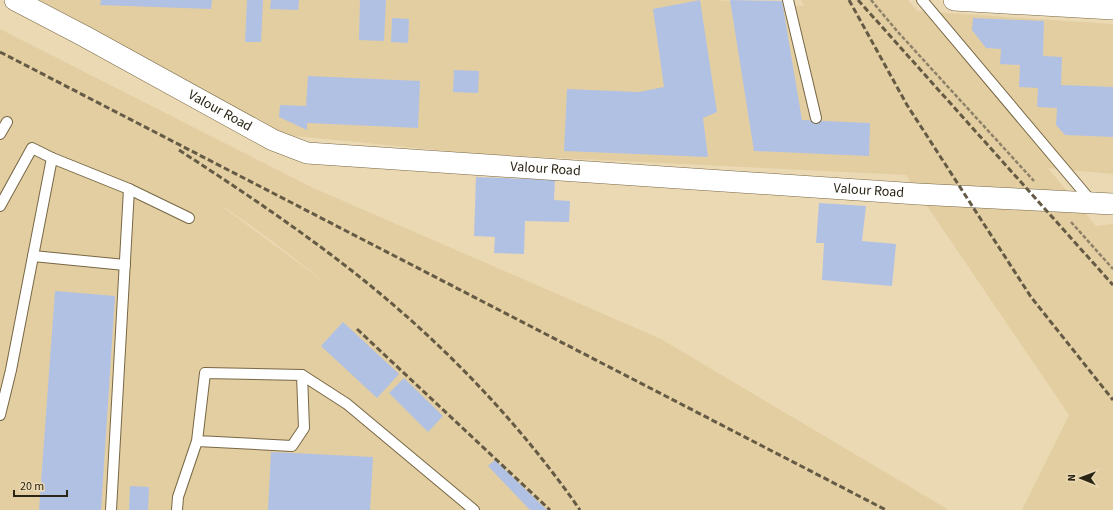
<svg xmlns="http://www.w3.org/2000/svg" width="1113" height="510" font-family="'Source Sans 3',sans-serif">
<rect width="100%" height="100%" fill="#ebd9b4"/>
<g fill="#e3cea2" fill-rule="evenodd">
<polygon points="31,0 715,0 804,6 801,0 908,0 917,11 1113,24 1113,174 1048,168 1096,226 1113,224 1113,510 1022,510 1069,415 906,175 478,154 284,135"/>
<path d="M0 29 311 187 661 339 949 510H0ZM223 206 268 238 335 290 223 207Z"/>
</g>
<g fill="#b1c1e4">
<polygon points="101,0 212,0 211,9 100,5"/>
<polygon points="247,0 263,0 261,42 245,42"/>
<polygon points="271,0 299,0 298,10 270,9"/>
<polygon points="360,0 386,0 384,41 359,40"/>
<polygon points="700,0 717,112 703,118 708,157 564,151 567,89 639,92 664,87 653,9"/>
<polygon points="730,0 782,1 802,120 870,123 869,156 754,151"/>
<polygon points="392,18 409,19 408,43 391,42"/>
<polygon points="973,18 1044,21 1043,56 1062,57 1061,85 1113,87 1113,137 1065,135 1056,125 1057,108 1037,107 1038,88 1019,87 1020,65 1000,64 1001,49 986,48 972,30"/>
<polygon points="454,70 479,71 478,93 453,92"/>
<polygon points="308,76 420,81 418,128 307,123 307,130 279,117 280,105 306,106"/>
<polygon points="476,177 555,180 554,200 570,201 569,222 525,221 524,254 494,253 495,237 474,236"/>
<polygon points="819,203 866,206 862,241 896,244 892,286 822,280 824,243 816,243"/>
<polygon points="55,291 115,296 101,510 39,510"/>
<polygon points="343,322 399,374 377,398 321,346"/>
<polygon points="404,378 443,416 428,432 389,393"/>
<polygon points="271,452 373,457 370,510 268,510"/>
<polygon points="495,460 547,510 530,510 488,466"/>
<polygon points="130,486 149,487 148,510 129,510"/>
</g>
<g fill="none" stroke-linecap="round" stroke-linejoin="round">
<defs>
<g id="lane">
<polyline points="788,0 816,118"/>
<polyline points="922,0 1092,202"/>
<polyline points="0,134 7,122"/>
<polyline points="129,189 189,218"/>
<polyline points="0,206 32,148 52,158"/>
<polyline points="33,256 125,265"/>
<polyline points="302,375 347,404 474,510"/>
<polyline points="0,415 11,370 52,158 129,189 111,510"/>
<polyline points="177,510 178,497 197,441 205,373 302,375 304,428 292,446 197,441"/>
</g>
<g id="street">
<path id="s1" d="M15 0 84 36 273 140 307 153 918 194 1113 204"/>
<polyline points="954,0 1113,9"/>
</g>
</defs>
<use href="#lane" stroke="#776745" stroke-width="12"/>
<use href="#street" stroke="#776745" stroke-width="22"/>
<g stroke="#8d8167" stroke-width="2.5" stroke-dasharray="4 2" stroke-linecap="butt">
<polyline points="871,0 897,31 1034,181"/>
<polyline points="1071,222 1113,269"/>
</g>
<use href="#lane" stroke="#fff" stroke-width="10"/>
<use href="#street" stroke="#fff" stroke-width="21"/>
<g stroke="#655b45" stroke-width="3" stroke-dasharray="6 3" stroke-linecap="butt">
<polyline points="849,0 907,105 1031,297 1113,400"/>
<polyline points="858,0 1113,285"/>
<polyline points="0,52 886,510"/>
<path d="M179 150C236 187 293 225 347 267 436 336 516 418 580 510"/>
<polyline points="357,329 550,510"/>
</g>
</g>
<g text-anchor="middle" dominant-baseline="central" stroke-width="4" stroke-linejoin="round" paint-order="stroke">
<g font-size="14" fill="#2b2516" stroke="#ebd9b4">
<text stroke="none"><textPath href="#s1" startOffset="233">Valour Road</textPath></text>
<text stroke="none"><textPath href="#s1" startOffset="569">Valour Road</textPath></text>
<text stroke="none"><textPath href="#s1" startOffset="893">Valour Road</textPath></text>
</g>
</g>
<g transform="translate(1081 478) rotate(271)" stroke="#ebd9b4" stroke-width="3" paint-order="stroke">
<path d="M0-3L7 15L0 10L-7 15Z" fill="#2b2516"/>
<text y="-6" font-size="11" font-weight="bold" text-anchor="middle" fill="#2b2516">N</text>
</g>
<path d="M14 490v6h53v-6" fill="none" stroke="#2b2516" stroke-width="2"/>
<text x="20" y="490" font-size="12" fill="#2b2516" stroke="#ebd9b4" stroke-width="3" paint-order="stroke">20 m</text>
</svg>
